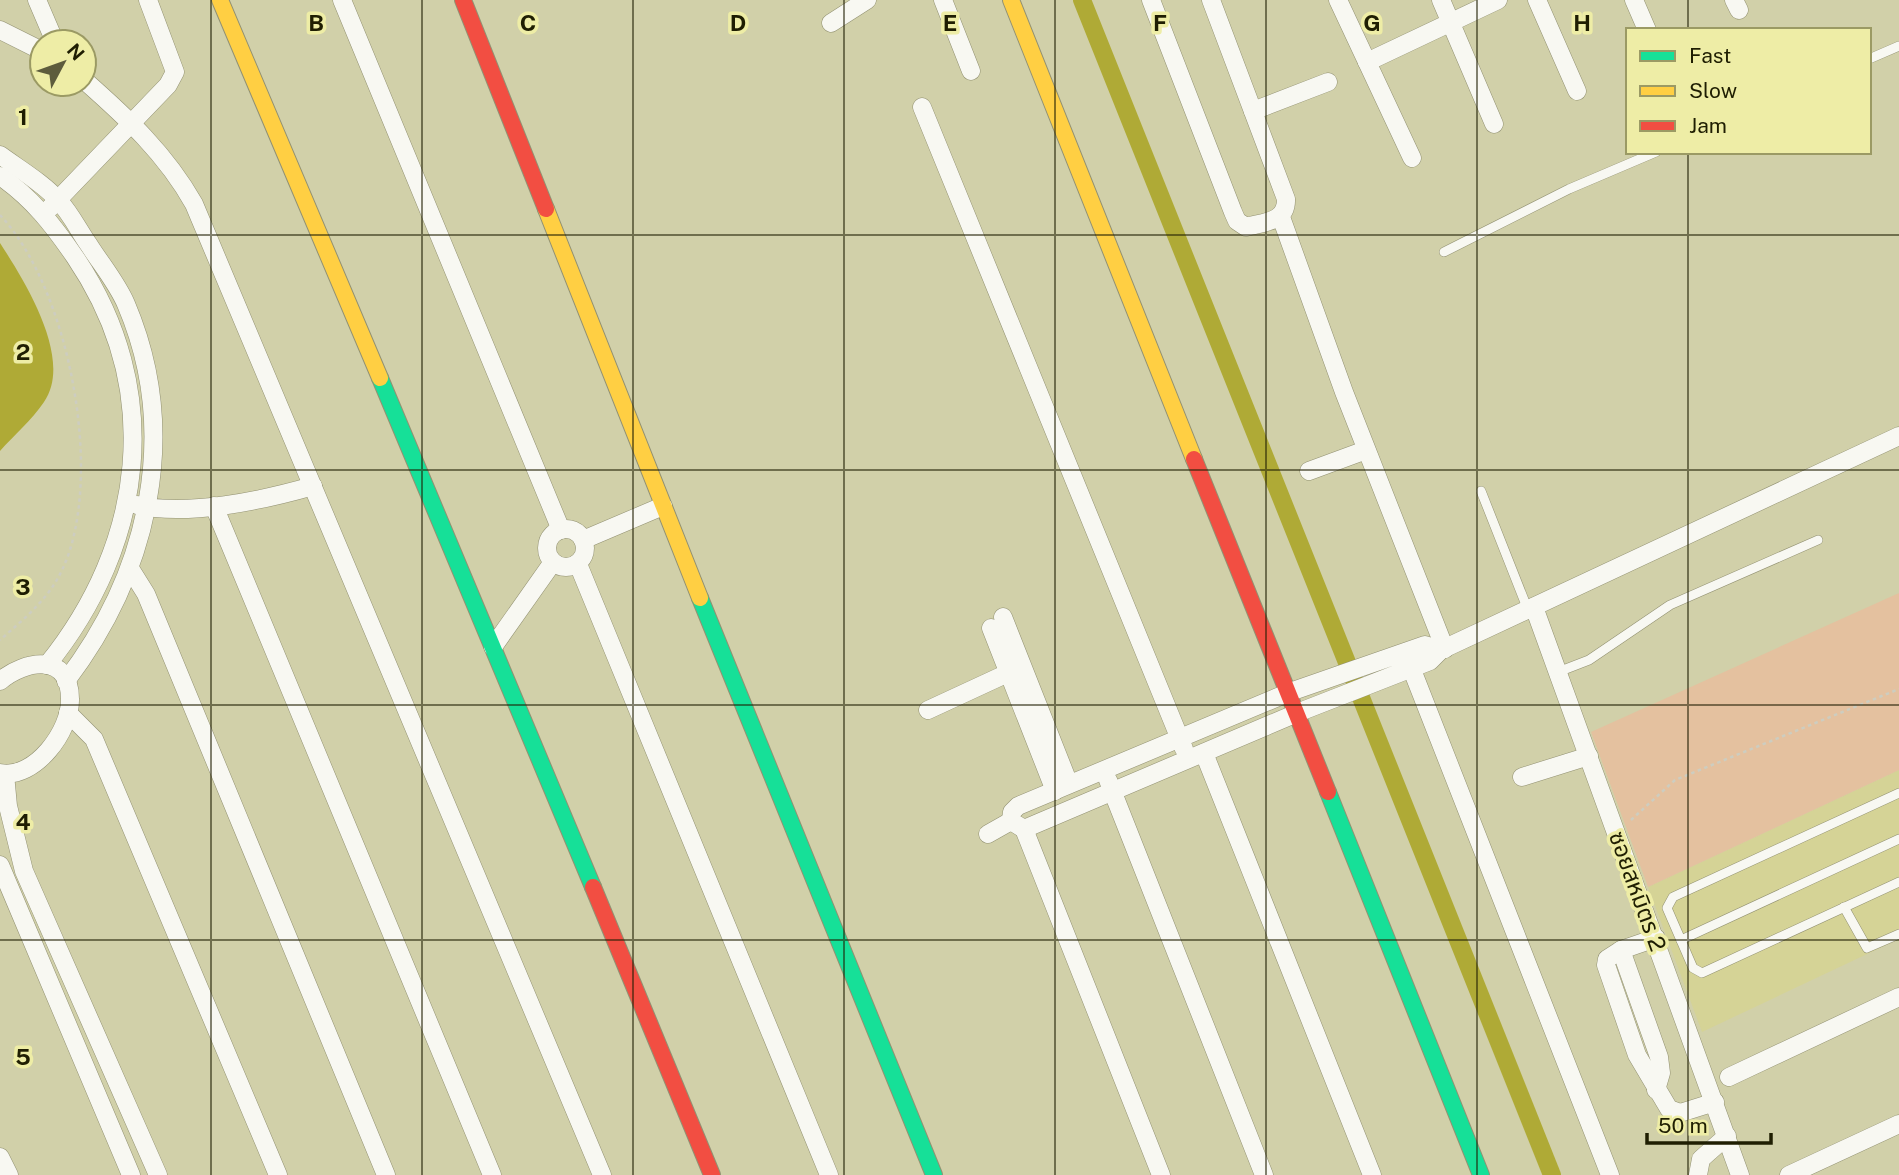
<svg xmlns="http://www.w3.org/2000/svg" width="1899" height="1175" font-family="'Public Sans','Noto Sans Thai',sans-serif">
<rect width="100%" height="100%" fill="#d1d0a9"/>
<polygon fill="#d5d396" points="1899,770 1899,939 1702,1032 1648,887"/>
<polygon fill="#e4c19f" points="1899,593 1899,770 1648,887 1591,732"/>
<path fill="#afaa36" d="M0 243C24 280 74 359 44 402 32 420 14 435 0 451Z"/>
<g fill="none" stroke-linecap="round" stroke-linejoin="round">
<polyline stroke="#afaa36" stroke-width="18" points="1082,0 1552,1175"/>
<defs>
<g id="lane">
<polyline points="1869,59 1899,46"/>
<polyline points="1444,252 1569,189 1656,152"/>
<polyline points="1481,491 1528,610"/>
<polyline points="1558,672 1589,660 1670,605 1818,540"/>
<polyline points="1899,793 1673,897 1667,908 1693,968 1702,973 1899,882"/>
<polyline points="1844,907 1867,948 1899,934"/>
<polyline points="1681,940 1899,839"/>
</g>
<g id="street">
<polyline points="37,0 55,42"/>
<polyline points="342,0 561,530"/>
<polyline points="943,0 971,71"/>
<path d="M1151 0 1233 212 1237 221 1246 227C1264 222 1287 222 1286 199L1211 0"/>
<polyline points="1338,0 1412,158"/>
<polyline points="1441,0 1494,124"/>
<polyline points="1537,0 1577,91"/>
<polyline points="1634,0 1647,30"/>
<polyline points="1734,0 1739,10"/>
<polyline points="831,23 867,0"/>
<polyline points="0,30 42,51"/>
<polyline points="1367,62 1498,0"/>
<path d="M84 80C126 117 166 154 194 204L602 1175"/>
<polyline points="922,107 1184,749"/>
<polyline points="1253,111 1328,82"/>
<path d="M0 155C19 169 43 183 59 201 71 214 79 231 89 245 101 264 117 283 126 304 181 433 149 572 66 681"/>
<path d="M0 176C32 198 53 225 75 257 165 390 145 544 47 665"/>
<polyline points="50,208 168,85 175,72 148,0"/>
<polyline points="1281,217 1344,392 1445,649"/>
<polyline points="1309,471 1366,450"/>
<path d="M137 505C187 517 264 500 313 486"/>
<polyline points="214,506 492,1175"/>
<circle cx="566" cy="548" r="19"/>
<polyline points="583,540 663,506"/>
<polyline points="578,564 829,1175"/>
<polyline points="131,570 146,594 386,1175"/>
<polyline points="1534,607 1740,1175"/>
<polyline points="1003,617 1069,784"/>
<polyline points="991,628 1055,791"/>
<polygon points="1425,645 1441,650 1430,661 1297,713 1024,829 1011,821 1012,812 1018,806 1290,692"/>
<polyline points="493,647 553,562"/>
<polyline points="1441,650 1899,436"/>
<polyline points="1407,657 1610,1175"/>
<path d="M0 681C25 660 70 652 70 699 71 730 35 780 0 773"/>
<polyline points="928,710 1008,673"/>
<polyline points="68,713 94,739 278,1175"/>
<polyline points="1204,753 1372,1175"/>
<polyline points="5,774 8,806 24,871 158,1175"/>
<polyline points="1522,777 1589,756"/>
<polyline points="1108,780 1264,1175"/>
<polyline points="1024,829 1161,1175"/>
<polyline points="988,834 1011,821"/>
<polyline points="0,865 131,1175"/>
<polyline points="1656,938 1621,950 1607,959 1606,965 1637,1055 1669,1109 1680,1113 1715,1102"/>
<polyline points="1621,950 1659,1057 1661,1073 1656,1090"/>
<polyline points="1729,1077 1899,997"/>
<polyline points="0,1157 9,1175"/>
<polyline points="1698,1175 1701,1159 1727,1136"/>
<polyline points="1789,1175 1899,1124"/>
</g>
<g id="fast">
<polyline points="380,378 593,887"/>
<polyline points="700,598 934,1175"/>
<polyline points="1328,792 1481,1175"/>
</g>
<g id="slow">
<polyline points="220,0 380,378"/>
<polyline points="1011,0 1194,459"/>
<polyline points="546,209 700,598"/>
</g>
<g id="jam">
<polyline points="463,0 546,209"/>
<polyline points="1194,459 1328,792"/>
<polyline points="593,887 712,1175"/>
</g>
</defs>
<use href="#lane" stroke="#929172" stroke-width="10"/>
<use href="#street" stroke="#929172" stroke-width="19"/>
<use href="#fast" stroke="#929172" stroke-width="18"/>
<use href="#slow" stroke="#929172" stroke-width="18"/>
<use href="#jam" stroke="#929172" stroke-width="18"/>
<g stroke="#cdcdc0" stroke-width="2.5" stroke-dasharray="3.5 3.5" stroke-linecap="butt">
<path d="M0 215C69 288 105 476 63 568 49 599 25 618 0 640"/>
<polyline points="1631,820 1675,780 1899,689"/>
</g>
<use href="#lane" stroke="#f8f8f2" stroke-width="9"/>
<use href="#street" stroke="#f8f8f2" stroke-width="18"/>
<use href="#fast" stroke="#16e098" stroke-width="16"/>
<use href="#slow" stroke="#ffcf43" stroke-width="16"/>
<use href="#jam" stroke="#f24e42" stroke-width="16"/>
</g>
<path fill="none" stroke="#1f1e02" stroke-width="2" stroke-opacity="0.55" d="M211 0V1175M422 0V1175M633 0V1175M844 0V1175M1055 0V1175M1266 0V1175M1477 0V1175M1688 0V30M1688 152V1175M0 235H1899M0 470H1899M0 705H1899M0 940H1899"/>
<g text-anchor="middle" dominant-baseline="central" stroke-width="7" stroke-linejoin="round" paint-order="stroke">
<g font-size="23" fill="#1f1e02" stroke="#eeeda6">
<text transform="translate(1638 891) rotate(70)">ซอยสหมิตร 2</text>
</g>
</g>
<g font-size="23" text-anchor="middle" font-weight="bold" fill="#1f1e02" stroke="#eeeda6" stroke-width="7" stroke-linejoin="round" paint-order="stroke">
<text x="316" y="31">B</text>
<text x="528" y="31">C</text>
<text x="738" y="31">D</text>
<text x="950" y="31">E</text>
<text x="1160" y="31">F</text>
<text x="1372" y="31">G</text>
<text x="1582" y="31">H</text>
<text x="23" y="125">1</text>
<text x="23" y="360">2</text>
<text x="23" y="595">3</text>
<text x="23" y="830">4</text>
<text x="23" y="1065">5</text>
</g>
<rect x="1626" y="28" width="245" height="126" fill="#eeeda6" stroke="#9b9a64" stroke-width="2"/>
<rect x="1640" y="51" width="35" height="10" fill="#16e098" stroke="#9b9a64" stroke-width="2"/>
<text x="1689" y="63" font-size="21" fill="#1f1e02">Fast</text>
<rect x="1640" y="86" width="35" height="10" fill="#ffcf43" stroke="#9b9a64" stroke-width="2"/>
<text x="1689" y="98" font-size="21" fill="#1f1e02">Slow</text>
<rect x="1640" y="121" width="35" height="10" fill="#f24e42" stroke="#9b9a64" stroke-width="2"/>
<text x="1689" y="133" font-size="21" fill="#1f1e02">Jam</text>
<g transform="translate(63 63) rotate(49)"><circle r="33" fill="#eeeda6" stroke="#9b9a64" stroke-width="2"/>
<path d="M0-5L12 26L0 18L-12 26Z" fill="#5d5c3c"/>
<text y="-10" font-size="19" font-weight="bold" text-anchor="middle" fill="#1f1e02">N</text>
</g>
<path d="M1647 1133v10h124v-10" fill="none" stroke="#1f1e02" stroke-width="3.5"/>
<text x="1658" y="1133" font-size="21" fill="#1f1e02" stroke="#eeeda6" stroke-width="5" paint-order="stroke">50 m</text>
</svg>
